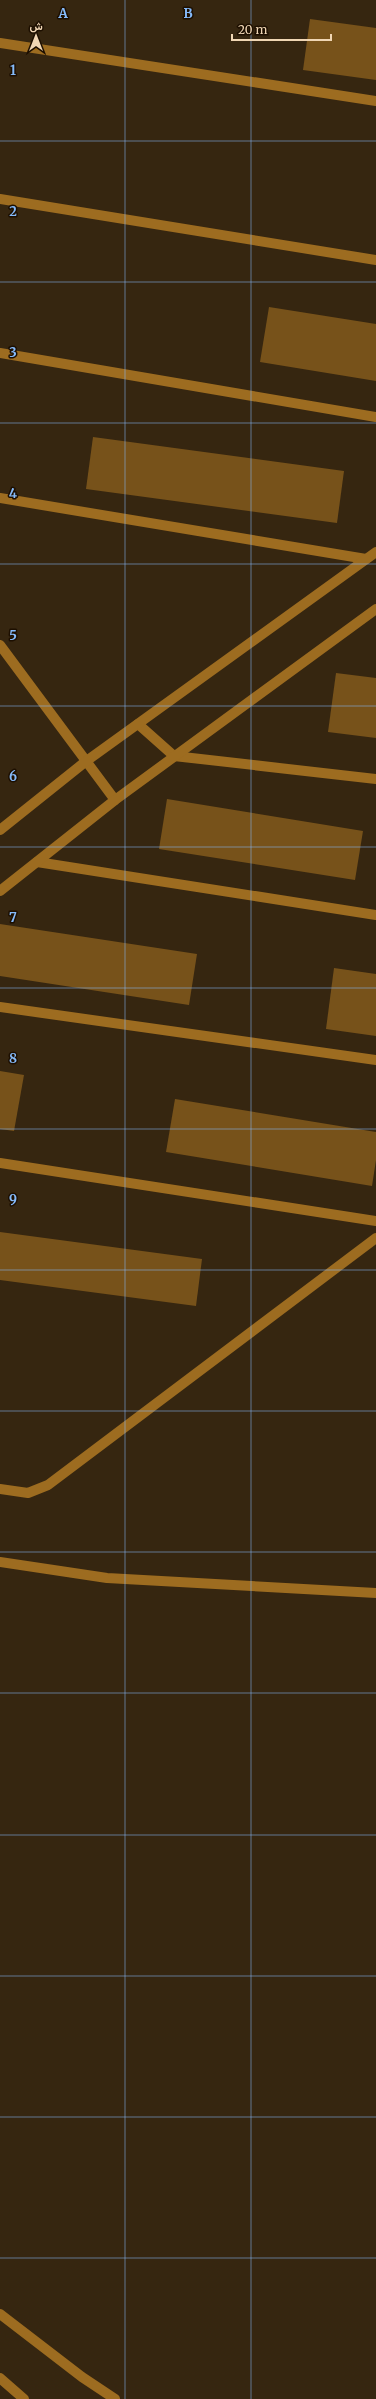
<svg xmlns="http://www.w3.org/2000/svg" width="376" height="2399" font-family="Merriweather,Vazirmatn,serif">
<rect width="100%" height="100%" fill="#362610"/>
<g fill="#77521a">
<polygon points="310,19 376,28 376,80 303,70"/>
<polygon points="269,307 376,324 376,381 260,362"/>
<polygon points="93,437 344,471 337,523 86,489"/>
<polygon points="336,673 376,678 376,738 328,732"/>
<polygon points="167,799 363,831 355,880 159,849"/>
<polygon points="0,924 197,954 189,1005 0,976"/>
<polygon points="334,968 376,974 376,1036 326,1029"/>
<polygon points="0,1071 24,1075 14,1131 0,1129"/>
<polygon points="175,1099 376,1132 376,1160 372,1186 166,1152"/>
<polygon points="0,1232 202,1259 196,1306 0,1280"/>
</g>
<g fill="none" stroke-linecap="round" stroke-linejoin="round">
<g stroke="#9d6c20" stroke-width="10">
<polyline points="0,43 376,101"/>
<polyline points="0,199 376,260"/>
<polyline points="0,353 376,417"/>
<polyline points="0,498 366,559"/>
<polyline points="0,645 115,800"/>
<polyline points="138,724 174,756 376,779"/>
<polyline points="0,830 85,762 376,552"/>
<polyline points="37,862 376,915"/>
<polyline points="0,891 115,800 376,609"/>
<polyline points="0,1007 376,1060"/>
<polyline points="0,1163 376,1221"/>
<polyline points="0,1489 28,1493 48,1485 376,1238"/>
<polyline points="0,1562 107,1578 376,1593"/>
<polyline points="0,2314 82,2377 115,2399"/>
<polyline points="0,2378 24,2399"/>
</g>
</g>
<path fill="none" stroke="#86bbfb" stroke-width="1" stroke-opacity="0.55" d="M125 0V2399M251 0V2399M0 141H376M0 282H376M0 423H376M0 564H376M0 706H376M0 847H376M0 988H376M0 1129H376M0 1270H376M0 1411H376M0 1552H376M0 1693H376M0 1835H376M0 1976H376M0 2117H376M0 2258H376"/>
<g font-size="13" text-anchor="middle" font-weight="bold" fill="#86bbfb" stroke="#1d0f00" stroke-width="3" stroke-linejoin="round" paint-order="stroke">
<text x="63" y="18">A</text>
<text x="188" y="18">B</text>
<text x="13" y="75">1</text>
<text x="13" y="216">2</text>
<text x="13" y="357">3</text>
<text x="13" y="498">4</text>
<text x="13" y="640">5</text>
<text x="13" y="781">6</text>
<text x="13" y="922">7</text>
<text x="13" y="1063">8</text>
<text x="13" y="1204">9</text>
</g>
<g transform="translate(36 36)" stroke="#1d0f00" stroke-width="3" paint-order="stroke">
<path d="M0-3L7 15L0 10L-7 15Z" fill="#f0d6b4"/>
<text y="-6" font-size="11" font-weight="bold" text-anchor="middle" fill="#f0d6b4">ش</text>
</g>
<path d="M232 34v6h99v-6" fill="none" stroke="#f0d6b4" stroke-width="2"/>
<text x="238" y="34" font-size="12" fill="#f0d6b4" stroke="#1d0f00" stroke-width="3" paint-order="stroke">20 m</text>
</svg>
